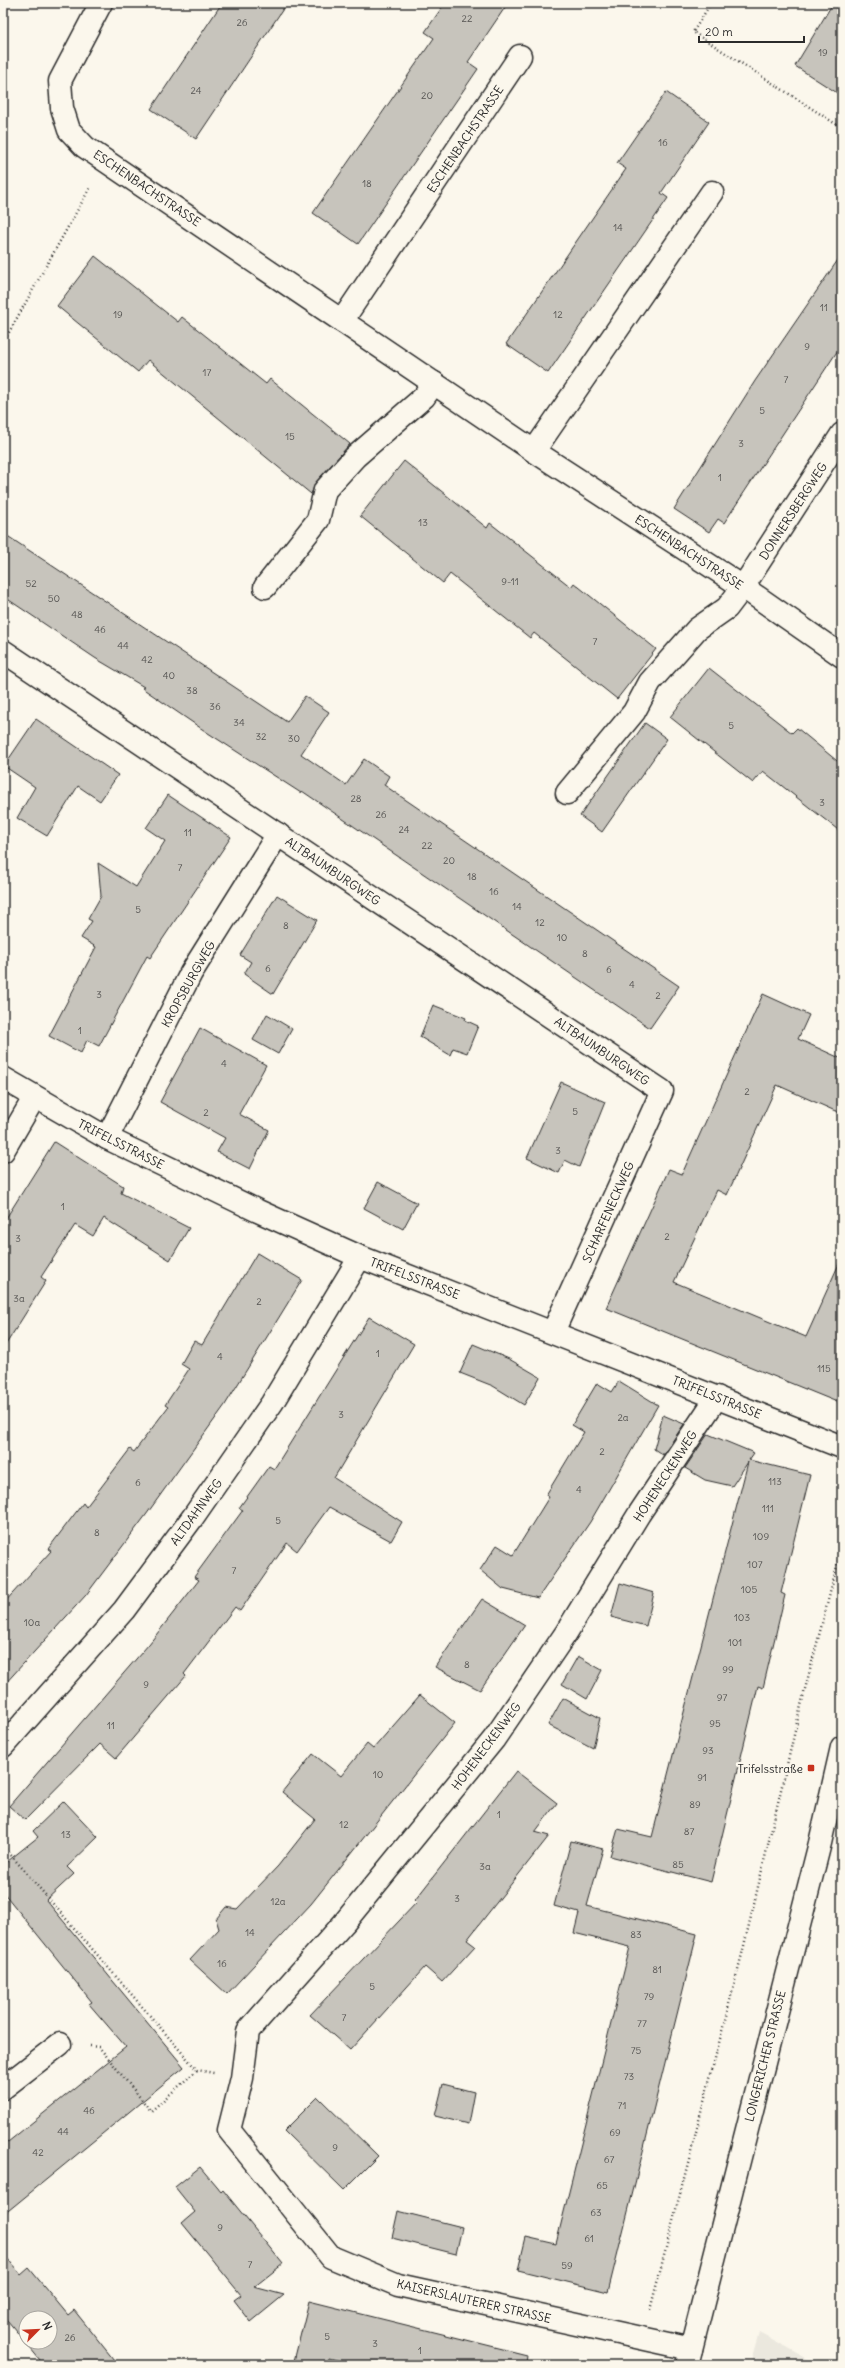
<svg xmlns="http://www.w3.org/2000/svg" width="845" height="2368" font-family="Delius,sans-serif">
<rect width="100%" height="100%" fill="#fbf7ec"/>
<filter id="ink" filterUnits="userSpaceOnUse"><feTurbulence type="fractalNoise" baseFrequency=".025" numOctaves="2"/><feDisplacementMap in="SourceGraphic" scale="8" xChannelSelector="R" yChannelSelector="G"/><feConvolveMatrix kernelMatrix="1 2 1 2 8 2 1 2 1" color-interpolation-filters="sRGB"/></filter>
<g filter="url(#ink)">
<polygon fill="#ebe8de" points="759,2333 818,2365 750,2365"/>
<g fill="#c7c4bc" stroke="#2b2b2b" fill-rule="evenodd">
<polygon points="222,3 287,3 196,139 151,109"/>
<polygon points="445,3 508,3 468,62 478,69 358,244 313,213 434,38 425,32"/>
<polygon points="833,3 842,3 842,96 795,66"/>
<polygon points="666,92 709,122 661,193 668,198 548,373 506,344 626,169 617,163"/>
<polygon points="842,254 842,344 724,523 718,519 709,532 674,509 755,381"/>
<polygon points="95,256 178,322 182,317 266,384 270,379 350,444 316,482 311,494 148,360 138,372 57,306"/>
<polygon points="404,461 487,528 490,523 571,587 574,583 656,649 617,699 534,633 530,638 450,574 443,583 360,516"/>
<polygon points="3,533 287,722 305,696 329,712 301,754 346,785 364,759 389,776 384,785 679,986 650,1028 302,791 301,793 205,731 142,688 144,687 95,658 3,596"/>
<polygon points="709,668 792,733 797,728 842,765 842,833 763,771 753,783 670,717"/>
<polygon points="36,719 118,775 100,801 78,786 47,836 17,818 35,787 4,766"/>
<polygon points="645,723 667,739 602,832 580,816"/>
<polygon points="168,795 231,837 150,958 147,956 99,1046 87,1040 81,1053 49,1036 96,947 81,938 92,921 88,919 101,896 98,863 136,887 165,841 146,828"/>
<polygon points="277,895 317,920 273,994 244,974 251,962 240,955"/>
<polygon points="763,994 809,1015 798,1039 842,1059 842,1114 777,1085 727,1195 717,1190 674,1282 806,1337 842,1257 842,1404 606,1308 669,1169 682,1174"/>
<polygon points="433,1005 466,1018 465,1020 478,1026 467,1053 453,1048 450,1055 420,1037"/>
<polygon points="267,1014 292,1029 278,1054 253,1040"/>
<polygon points="200,1028 266,1065 239,1114 269,1130 250,1169 217,1152 225,1138 160,1102"/>
<polygon points="561,1082 605,1102 579,1167 565,1160 559,1173 527,1158"/>
<polygon points="54,1142 123,1186 121,1193 189,1228 170,1260 104,1218 93,1236 75,1225 41,1277 46,1281 3,1349 3,1223"/>
<polygon points="378,1182 417,1203 403,1229 364,1208"/>
<polygon points="257,1253 302,1280 225,1405 146,1515 86,1595 3,1686 3,1604 51,1551 48,1549 83,1503 86,1507 130,1449 134,1452 168,1407 165,1405 189,1369 181,1364 194,1341 202,1345"/>
<polygon points="369,1317 414,1344 334,1478 402,1522 391,1541 329,1507 297,1551 287,1543 240,1611 235,1607 184,1674 186,1676 116,1758 100,1744 25,1820 9,1806 149,1644 199,1580 194,1577 243,1510 239,1508 269,1466 274,1469"/>
<polygon points="473,1344 509,1359 540,1377 524,1405 493,1386 460,1373"/>
<polygon points="619,1381 658,1405 590,1522 538,1598 503,1589 480,1570 497,1545 513,1555 549,1497 546,1495 584,1432 572,1425 597,1383 612,1392"/>
<polygon points="663,1415 684,1424 663,1455 654,1449"/>
<polygon points="708,1434 754,1453 749,1460 810,1475 781,1593 785,1595 763,1688 758,1686 711,1882 610,1856 618,1829 652,1837 748,1462 732,1486 705,1480 685,1468"/>
<polygon points="620,1583 654,1593 646,1626 611,1617"/>
<polygon points="482,1599 525,1625 480,1690 435,1667"/>
<polygon points="578,1656 602,1670 587,1699 562,1684"/>
<polygon points="420,1695 455,1723 311,1904 227,1994 190,1960 219,1929 216,1919 226,1907 237,1909 278,1866 315,1819 282,1792 313,1754 341,1776 367,1744 373,1749"/>
<polygon points="563,1698 600,1718 593,1748 548,1725"/>
<polygon points="516,1771 557,1803 535,1832 549,1836 467,1940 475,1946 442,1982 425,1967 350,2050 310,2015 417,1902 415,1900"/>
<polygon points="64,1801 98,1837 67,1867 74,1874 46,1900 184,2067 3,2215 3,2146 126,2047 89,2004 92,2002 3,1892 3,1865 38,1837 33,1831"/>
<polygon points="571,1841 603,1849 587,1906 697,1934 608,2292 518,2270 526,2237 556,2244 630,1947 574,1933 579,1913 554,1906"/>
<polygon points="443,2084 474,2092 468,2124 435,2116"/>
<polygon points="318,2097 378,2156 344,2190 284,2131"/>
<polygon points="200,2167 221,2192 223,2190 283,2264 254,2287 284,2295 251,2322 234,2300 241,2295 182,2223 195,2212 175,2187"/>
<polygon points="398,2211 462,2227 456,2254 392,2238"/>
<path d="M3 2253 21 2275 29 2268 68 2315 74 2310 118 2365H44L3 2315ZM26 2318H50V2342H26Z"/>
<polygon points="309,2301 527,2355 526,2365 357,2365 329,2358 328,2365 293,2365"/>
</g>
<g fill="none" stroke-linecap="round" stroke-linejoin="round">
<defs>
<g id="minor">
<polyline points="101,3 60,81 62,108 69,130 85,147 534,451 743,587 842,656"/>
<polyline points="342,321 520,56"/>
<polyline points="534,451 712,192"/>
<polyline points="265,587 318,520 325,490 355,457 424,397 434,383"/>
<polyline points="3,651 662,1091 553,1332"/>
<polyline points="567,793 634,712 650,682 697,629 727,608 743,587 842,434"/>
<polyline points="3,1078 107,1138 258,1211 360,1257 842,1447"/>
<polyline points="107,1138 191,973 278,834"/>
<polyline points="3,1151 34,1098"/>
<polyline points="3,1746 124,1610 193,1517 272,1403 360,1257"/>
<polyline points="3,2088 60,2044"/>
<polyline points="691,2349 398,2285 331,2257 229,2130 242,2078 248,2031 344,1923 494,1739 566,1633 639,1514 717,1397"/>
<polyline points="687,2365 820,1843 842,1747"/>
</g>
</defs>
<use href="#minor" stroke="#2b2b2b" stroke-width="25"/>
<g stroke="#2b2b2b" stroke-width="2.5" stroke-dasharray="1 3" stroke-linecap="butt">
<polyline points="711,3 693,32 842,128"/>
<polyline points="3,343 91,186"/>
<polyline points="3,1846 197,2070 214,2073"/>
<polyline points="90,2046 99,2047 151,2111 197,2070"/>
<polyline points="650,2310 743,1950 804,1693 842,1547"/>
</g>
<use href="#minor" stroke="#fbf7ec" stroke-width="22"/>
</g>
</g>
<rect fill="#c8321e" stroke="#fbf7ec" stroke-width="1.5" x="807" y="1764" width="8" height="8" rx="2"/>
<g text-anchor="middle" dominant-baseline="central" stroke-width="4" stroke-linejoin="round" paint-order="stroke">
<g font-size="10" fill="#52514f">
<text x="467" y="18">22</text>
<text x="242" y="22">26</text>
<text x="823" y="52">19</text>
<text x="196" y="90">24</text>
<text x="427" y="95">20</text>
<text x="663" y="142">16</text>
<text x="367" y="183">18</text>
<text x="618" y="227">14</text>
<text x="824" y="307">11</text>
<text x="118" y="314">19</text>
<text x="558" y="314">12</text>
<text x="807" y="346">9</text>
<text x="207" y="372">17</text>
<text x="786" y="379">7</text>
<text x="762" y="410">5</text>
<text x="290" y="436">15</text>
<text x="741" y="443">3</text>
<text x="720" y="477">1</text>
<text x="423" y="522">13</text>
<text x="510" y="581">9-11</text>
<text x="31" y="583">52</text>
<text x="54" y="598">50</text>
<text x="77" y="614">48</text>
<text x="100" y="629">46</text>
<text x="595" y="641">7</text>
<text x="123" y="645">44</text>
<text x="147" y="659">42</text>
<text x="169" y="675">40</text>
<text x="192" y="690">38</text>
<text x="215" y="706">36</text>
<text x="239" y="722">34</text>
<text x="731" y="725">5</text>
<text x="261" y="736">32</text>
<text x="294" y="738">30</text>
<text x="356" y="798">28</text>
<text x="822" y="802">3</text>
<text x="381" y="814">26</text>
<text x="404" y="829">24</text>
<text x="188" y="832">11</text>
<text x="427" y="845">22</text>
<text x="449" y="860">20</text>
<text x="180" y="867">7</text>
<text x="472" y="876">18</text>
<text x="494" y="891">16</text>
<text x="517" y="906">14</text>
<text x="138" y="909">5</text>
<text x="540" y="922">12</text>
<text x="286" y="925">8</text>
<text x="562" y="937">10</text>
<text x="585" y="953">8</text>
<text x="268" y="968">6</text>
<text x="609" y="969">6</text>
<text x="632" y="984">4</text>
<text x="99" y="994">3</text>
<text x="658" y="995">2</text>
<text x="80" y="1030">1</text>
<text x="224" y="1063">4</text>
<text x="747" y="1091">2</text>
<text x="575" y="1111">5</text>
<text x="206" y="1112">2</text>
<text x="558" y="1150">3</text>
<text x="63" y="1206">1</text>
<text x="667" y="1236">2</text>
<text x="18" y="1238">3</text>
<text x="19" y="1298">3a</text>
<text x="259" y="1301">2</text>
<text x="378" y="1353">1</text>
<text x="220" y="1356">4</text>
<text x="824" y="1368">115</text>
<text x="341" y="1414">3</text>
<text x="623" y="1417">2a</text>
<text x="602" y="1451">2</text>
<text x="775" y="1481">113</text>
<text x="138" y="1482">6</text>
<text x="579" y="1489">4</text>
<text x="768" y="1508">111</text>
<text x="278" y="1520">5</text>
<text x="97" y="1532">8</text>
<text x="761" y="1536">109</text>
<text x="755" y="1564">107</text>
<text x="234" y="1570">7</text>
<text x="749" y="1589">105</text>
<text x="742" y="1617">103</text>
<text x="32" y="1622">10a</text>
<text x="735" y="1642">101</text>
<text x="467" y="1664">8</text>
<text x="728" y="1669">99</text>
<text x="146" y="1684">9</text>
<text x="722" y="1697">97</text>
<text x="715" y="1723">95</text>
<text x="111" y="1725">11</text>
<text x="708" y="1750">93</text>
<text x="378" y="1774">10</text>
<text x="702" y="1777">91</text>
<text x="695" y="1804">89</text>
<text x="499" y="1814">1</text>
<text x="344" y="1824">12</text>
<text x="689" y="1831">87</text>
<text x="66" y="1834">13</text>
<text x="678" y="1864">85</text>
<text x="485" y="1866">3a</text>
<text x="457" y="1898">3</text>
<text x="278" y="1901">12a</text>
<text x="250" y="1932">14</text>
<text x="636" y="1934">83</text>
<text x="222" y="1963">16</text>
<text x="657" y="1969">81</text>
<text x="372" y="1986">5</text>
<text x="649" y="1996">79</text>
<text x="344" y="2017">7</text>
<text x="642" y="2023">77</text>
<text x="636" y="2050">75</text>
<text x="629" y="2076">73</text>
<text x="622" y="2105">71</text>
<text x="89" y="2110">46</text>
<text x="63" y="2131">44</text>
<text x="615" y="2132">69</text>
<text x="335" y="2147">9</text>
<text x="38" y="2152">42</text>
<text x="609" y="2159">67</text>
<text x="602" y="2185">65</text>
<text x="596" y="2212">63</text>
<text x="220" y="2227">9</text>
<text x="589" y="2238">61</text>
<text x="250" y="2264">7</text>
<text x="567" y="2265">59</text>
<text x="327" y="2336">5</text>
<text x="70" y="2337">26</text>
<text x="375" y="2343">3</text>
<text x="420" y="2350">1</text>
</g>
<g font-size="12" fill="#2b2b2b" stroke="#fbf7ec">
<text transform="translate(465 139) rotate(-56)">ESCHENBACHSTRASSE</text>
<text transform="translate(147 188) rotate(34)">ESCHENBACHSTRASSE</text>
<text transform="translate(793 511) rotate(-57)">DONNERSBERGWEG</text>
<text transform="translate(689 552) rotate(33)">ESCHENBACHSTRASSE</text>
<text transform="translate(333 871) rotate(34)">ALTBAUMBURGWEG</text>
<text transform="translate(188 984) rotate(-61)">KROPSBURGWEG</text>
<text transform="translate(602 1051) rotate(34)">ALTBAUMBURGWEG</text>
<text transform="translate(121 1144) rotate(27)">TRIFELSSTRASSE</text>
<text transform="translate(608 1212) rotate(-66)">SCHARFENECKWEG</text>
<text transform="translate(415 1278) rotate(21)">TRIFELSSTRASSE</text>
<text transform="translate(717 1397) rotate(22)">TRIFELSSTRASSE</text>
<text transform="translate(665 1476) rotate(-57)">HOHENECKENWEG</text>
<text transform="translate(196 1512) rotate(-54)">ALTDAHNWEG</text>
<text transform="translate(486 1746) rotate(-53)">HOHENECKENWEG</text>
<text transform="translate(765 2056) rotate(-76)">LONGERICHER STRASSE</text>
<text transform="translate(474 2301) rotate(13)">KAISERSLAUTERER STRASSE</text>
</g>
<g font-size="12" fill="#2b2b2b" stroke="#fbf7ec" text-anchor="end">
<text x="803" y="1768">Trifelsstraße</text>
</g>
</g>
<rect width="845" height="2368" fill="none" stroke="#fbf7ec" stroke-width="16"/>
<rect x="8" y="8" width="829" height="2352" fill="none" stroke="#2b2b2b" stroke-width="1.5" filter="url(#ink)"/>
<g transform="translate(38 2330) rotate(66)"><circle r="19" fill="#fbf7ec" stroke="#a8a59f"/>
<path d="M0-3L7 15L0 10L-7 15Z" fill="#c8321e"/>
<text y="-6" font-size="11" font-weight="bold" text-anchor="middle" fill="#2b2b2b">N</text>
</g>
<path d="M699 36v6h105v-6" fill="none" stroke="#2b2b2b" stroke-width="2"/>
<text x="705" y="36" font-size="12" fill="#2b2b2b" stroke="#fbf7ec" stroke-width="3" paint-order="stroke">20 m</text>
</svg>
